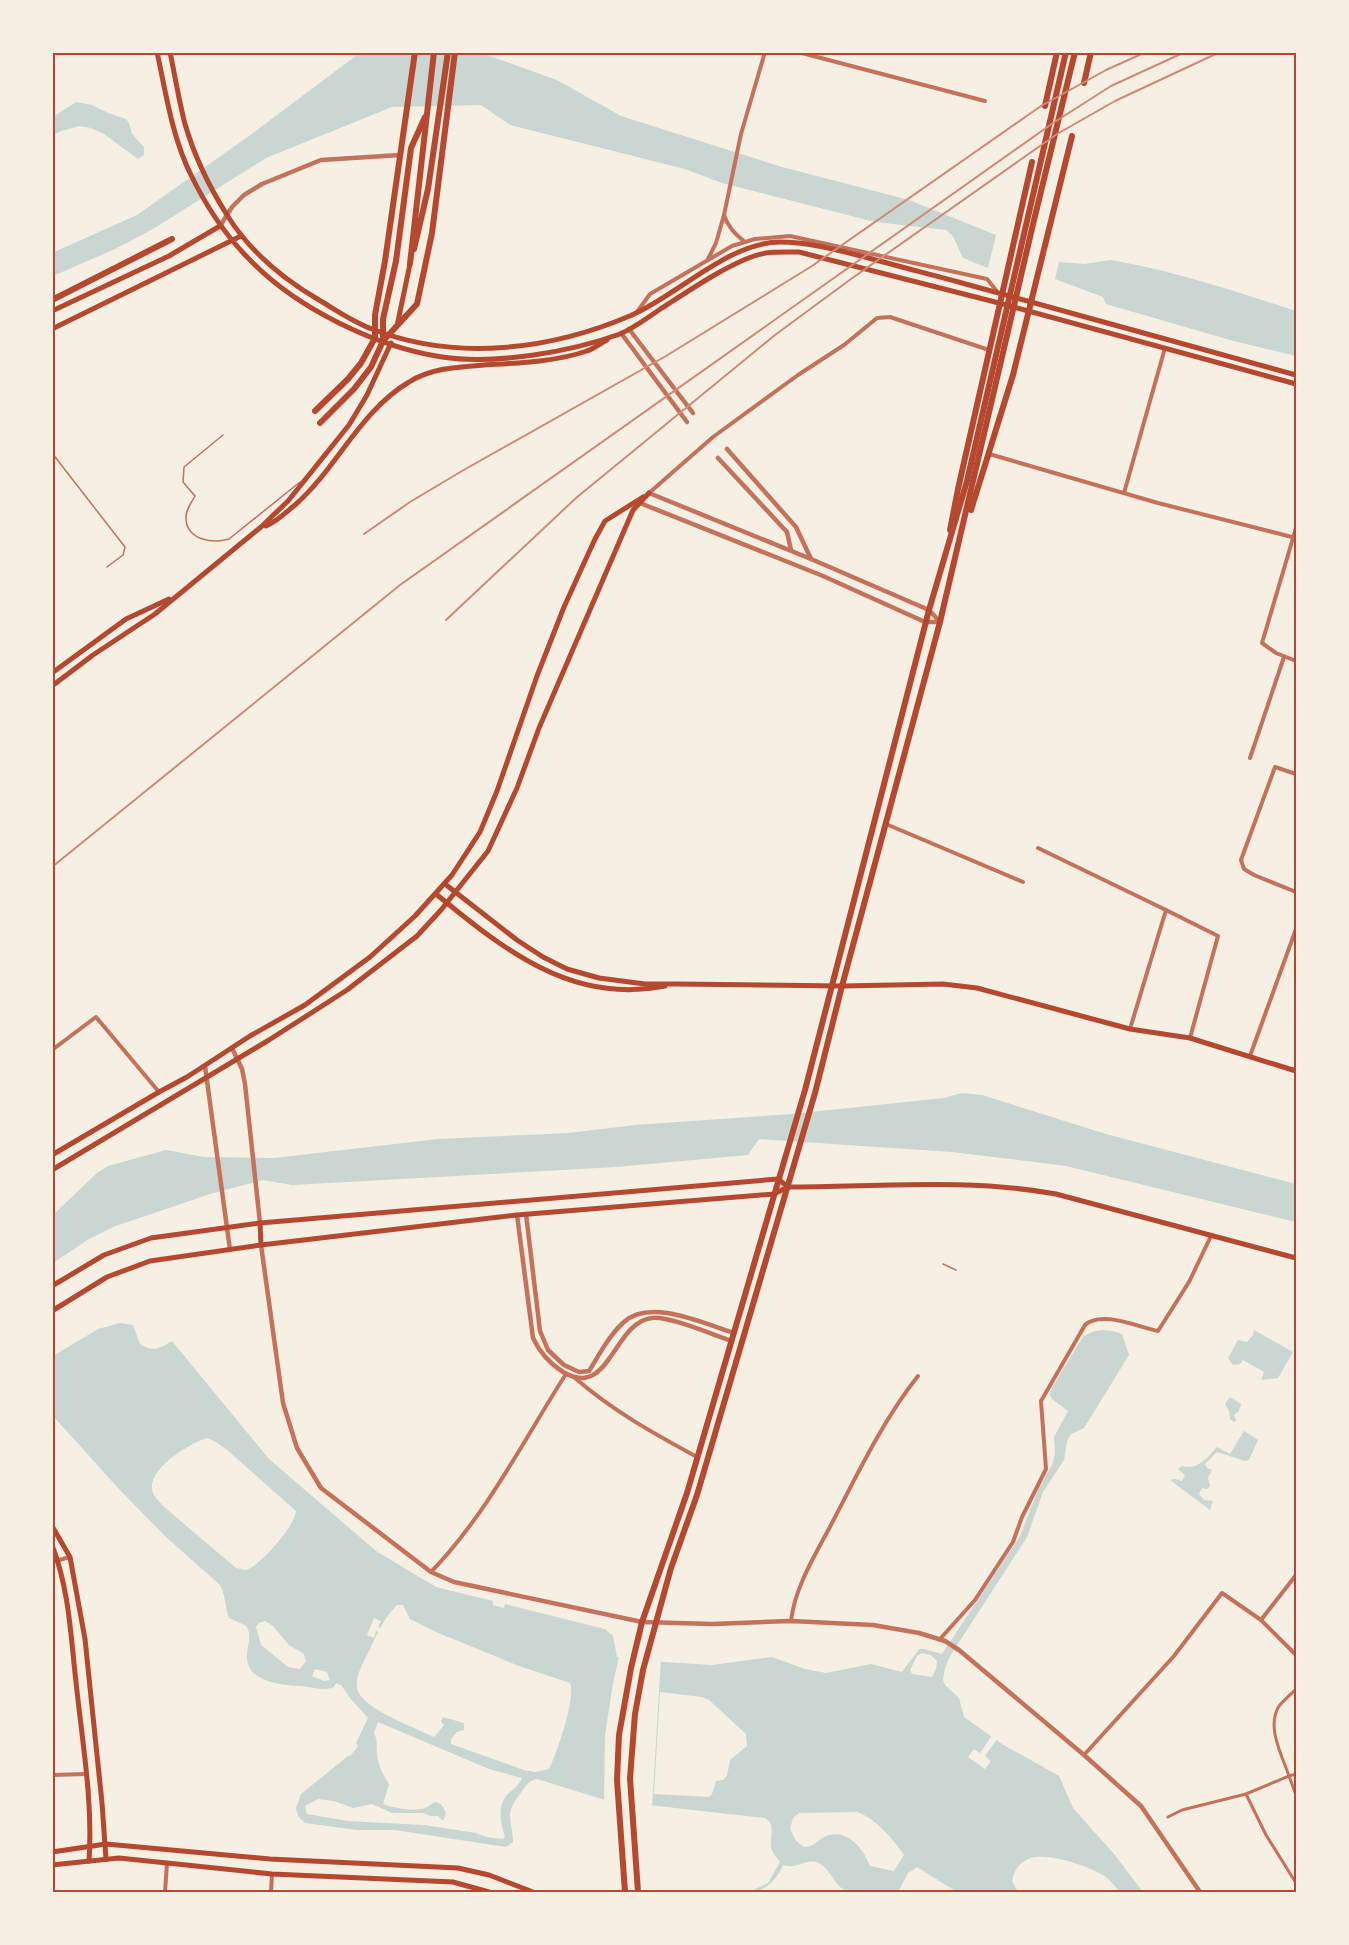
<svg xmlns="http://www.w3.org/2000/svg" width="1349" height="1945" font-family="'Roboto Condensed',sans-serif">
<rect width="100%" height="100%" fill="#f6efe4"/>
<g fill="#c9d6d2" fill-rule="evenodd">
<polygon points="361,52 481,53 557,80 621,116 782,167 909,200 996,235 988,268 963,258 953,236 946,230 875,222 722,183 685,169 510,125 481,105 392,107 266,158 153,229 115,249 53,276 52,253 137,215 249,136"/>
<polygon points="76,102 92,105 108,113 126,119 129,123 132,134 144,147 144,155 138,159 104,134 91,128 80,126 61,131 53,135 53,117"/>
<path d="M1111 260C1174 271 1235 291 1296 311V356L1230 340 1106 304 1103 297 1055 279 1059 262 1084 264Z"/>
<polygon points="962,1093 982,1095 1106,1134 1296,1184 1296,1222 1066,1166 952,1152 759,1139 748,1155 616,1167 292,1185 263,1180 210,1194 113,1227 89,1239 53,1263 53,1215 97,1173 108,1166 166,1150 204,1157 274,1158 438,1139 568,1133 635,1125 792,1114 944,1098"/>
<path d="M120 1323 133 1325 140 1344C153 1353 160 1348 172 1341L269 1459 376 1551 436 1587 493 1601V1605L504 1608 505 1604 605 1629 613 1636 617 1657 648 1661 712 1665 772 1657 805 1669 826 1673 871 1664 902 1672 919 1649H924L942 1654 1020 1536 1039 1488 1052 1465 1055 1453 1054 1437 1068 1411 1052 1399 1050 1395 1051 1389 1083 1337C1095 1328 1109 1329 1122 1334L1129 1355 1084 1428 1071 1434 1067 1441 1064 1460 1043 1492 1027 1537 950 1656 945 1668 943 1680 945 1685 959 1698 964 1717 1002 1744 1059 1776 1073 1808 1114 1854 1143 1892H1119C1116 1887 1112 1882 1107 1878 1093 1867 1045 1851 1028 1859 1018 1864 1014 1871 1012 1881L1018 1892H957L917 1867 908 1873 898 1892C880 1892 851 1899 838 1885 832 1878 828 1868 819 1863 806 1857 797 1870 783 1865 777 1880 765 1892 749 1892L768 1883 780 1862C776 1857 771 1851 771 1845 770 1834 776 1824 765 1818L605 1800 537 1779C529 1780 527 1785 522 1791 503 1816 512 1815 513 1842L506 1847 395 1830H357L305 1823 298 1816 296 1808 301 1794 348 1756 351 1755 358 1746 356 1743 368 1718 350 1698 341 1685 336 1683 334 1687C322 1692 311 1686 298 1686 278 1685 244 1681 247 1653 248 1645 252 1633 246 1626 242 1623 234 1621 229 1618 225 1607 226 1596 220 1585L165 1536 119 1489 53 1416V1356L98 1329ZM207 1438 216 1442 226 1449 296 1511C295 1526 260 1566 246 1570L236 1568 163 1506C161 1503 156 1499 154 1495 141 1472 190 1443 207 1438ZM397 1605H403L410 1619 436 1632 519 1666 570 1683C576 1698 557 1753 549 1769L535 1772 524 1770 451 1744V1739L457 1732 464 1730V1723L443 1717 441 1721 444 1725 434 1737C416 1728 360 1708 357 1688 355 1677 363 1663 368 1653 376 1636 383 1619 397 1605ZM265 1621 273 1626 289 1645 304 1654 306 1661 300 1669 288 1667 261 1645 256 1627 259 1623ZM922 1653 931 1655 937 1661 936 1669 932 1677 912 1674 910 1670 917 1656ZM315 1669 327 1672 330 1680 324 1681 312 1676ZM660 1692 702 1697 709 1700 746 1734 747 1746 730 1760 727 1776 723 1780 716 1781 712 1794 709 1797 654 1794ZM378 1722 489 1769 522 1778C519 1785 515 1788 509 1793 497 1803 500 1824 505 1836L503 1839 486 1837 476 1833 424 1825 348 1821 307 1814 305 1806 318 1799 334 1801 353 1808 372 1804 392 1813H423L431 1816H438L443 1821 446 1813 441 1804 435 1802C431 1804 427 1808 422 1809 410 1811 394 1808 383 1804L389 1784C383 1775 378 1765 377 1754 376 1746 378 1740 374 1733ZM857 1812C875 1818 891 1837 902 1852L904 1855 894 1871 870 1866C864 1849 846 1826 824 1837 817 1841 813 1847 804 1847L796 1841 790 1829 793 1818 799 1813Z"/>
<polygon points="1254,1330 1293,1352 1278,1378 1261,1380 1264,1372 1243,1360 1240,1364 1233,1365 1228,1358 1238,1340 1247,1342 1253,1335"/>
<polygon points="1230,1397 1241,1404 1239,1411 1234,1415 1236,1421 1234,1422 1230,1419 1229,1411 1225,1404"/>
<path d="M1244 1431 1258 1440 1249 1460 1245 1461 1217 1452 1205 1464 1207 1468 1212 1470 1208 1478 1210 1486 1207 1489 1202 1488 1199 1494 1204 1500 1213 1501 1210 1510 1170 1480 1175 1479 1182 1481 1185 1475 1178 1469 1182 1466C1198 1470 1206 1459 1217 1447L1230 1454Z"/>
</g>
<g fill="#f6efe4">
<polygon points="374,1618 381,1621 378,1627 383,1629 381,1633 376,1631 374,1638 367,1635"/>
<polygon points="620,1652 620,1654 661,1659 652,1808 604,1803 605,1735 613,1683"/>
<polygon points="992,1735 997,1739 985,1756 991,1761 985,1769 968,1757 974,1749 980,1753"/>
</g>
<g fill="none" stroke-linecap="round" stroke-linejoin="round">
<g stroke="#c5725c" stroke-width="1.5">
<path d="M223 435 184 467 183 482 195 496C191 503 185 511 186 519 187 540 213 544 229 539L300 482"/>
<polyline points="52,453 125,547 123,555 107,567"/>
<polyline points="943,1264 956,1270"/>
</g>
<g stroke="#c5725c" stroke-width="3">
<polyline points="1296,1774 1289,1776 1296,1795"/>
<polyline points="1246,1794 1266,1835 1296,1883"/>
<path d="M1168 1817 1182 1810 1246 1794 1289 1776C1282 1755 1266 1727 1279 1706 1284 1700 1291 1694 1296 1689"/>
</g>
<g stroke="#c5725c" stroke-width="4">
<polyline points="798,52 985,101"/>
<polyline points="724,215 741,134 765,52"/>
<path d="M708 259 716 243 724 215C728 227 735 234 745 242"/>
<polyline points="637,312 650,294 732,246 755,239 790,236 987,279 996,290"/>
<polyline points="989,454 1158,503 1296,538"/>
<polyline points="649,493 713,437 798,375 844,345 877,318 890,317 989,350"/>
<polyline points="1124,493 1165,348"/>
<polyline points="1296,528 1262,643 1276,653 1296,661"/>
<polyline points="1250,758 1284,657"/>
<polyline points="1296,774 1275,767 1241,860 1244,869 1254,875 1296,892"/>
<polyline points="886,824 1023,882"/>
<polyline points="1038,848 1166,910 1130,1029"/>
<polyline points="1166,910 1218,936 1190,1038"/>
<polyline points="52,1050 96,1017 159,1092"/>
<polyline points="1250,1056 1296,929"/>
<path d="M575 1378C613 1411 653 1433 697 1457"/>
<polyline points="52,1562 70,1557"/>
<path d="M431 1572C487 1514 523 1441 566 1374"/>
<polyline points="1261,1620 1296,1655"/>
<path d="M791 1621C795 1586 816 1554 832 1523 858 1473 883 1420 918 1376"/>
<path d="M940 1639 975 1600 1013 1542 1022 1517 1046 1469 1041 1401 1085 1325C1101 1310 1138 1327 1158 1331L1189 1282 1211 1236"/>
<polyline points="1084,1755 1174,1656 1222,1593 1261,1620 1296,1575"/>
<polyline points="52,1775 86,1774"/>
<polyline points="165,1892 167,1863"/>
<polyline points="271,1892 272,1874"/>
</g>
<g stroke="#c5725c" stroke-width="4.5">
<polyline points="220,226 232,207 244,195 262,184 321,160 400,155"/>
<polyline points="629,329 693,413"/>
<polyline points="621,333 687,422"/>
<polyline points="727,449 796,527 811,559"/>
<polyline points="718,458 787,532 791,550"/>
<polyline points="640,503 823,576 925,622 940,622 929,610 811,559 649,493"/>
<polyline points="232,1048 242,1069 245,1084 260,1223"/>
<polyline points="205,1066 230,1250"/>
<path d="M526 1214 540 1331 548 1350 564 1365 579 1372 589 1371C599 1355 610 1334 624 1322 651 1298 704 1324 734 1333"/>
<path d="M517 1215 533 1338C540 1353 549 1363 563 1372 610 1400 613 1322 652 1318 670 1316 713 1335 732 1341"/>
<polyline points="261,1245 283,1403 297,1448 321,1488 431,1572 454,1582 642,1622 713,1624 791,1621 873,1625 919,1633 945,1641 959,1650 1084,1755 1141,1806 1200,1892"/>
</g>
<g stroke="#b5482f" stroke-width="5">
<path d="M157 52C166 93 172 137 191 175 206 206 225 235 250 260 296 308 376 347 442 357 495 365 570 352 620 334 634 328 647 318 659 310 687 292 723 267 754 256 768 251 784 252 799 252L999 303 1296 384"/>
<path d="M170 52C175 76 179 101 185 124 194 155 210 188 227 215 250 252 283 279 319 300 336 310 353 322 372 329 456 362 551 350 632 315 678 295 729 242 780 242 809 242 837 250 865 257 897 266 929 274 962 283 1073 314 1185 344 1296 375"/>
<polyline points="52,311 169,256 220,226"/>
<polyline points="397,326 410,264"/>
<polyline points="52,329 241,236"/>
<path d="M266 526C278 521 285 513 295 505 337 468 360 411 409 382 431 368 458 367 484 365 517 363 555 362 587 351 594 349 601 343 607 340"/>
<polyline points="52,673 126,619 169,599"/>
<polyline points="52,686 93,655 155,614 261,527 288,501 349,425 367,395 391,343"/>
<polyline points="445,884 517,940 543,957 567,969 599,978 645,984 676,984 842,986 943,984 977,988 1130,1029 1190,1038 1296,1071"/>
<path d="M436 894C503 949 572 1005 665 986"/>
<polyline points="52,1155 159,1092 187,1077 250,1036 305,1005 370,957 415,916 452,875 480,832 497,791 537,676 564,607 595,539 605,521 643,497"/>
<polyline points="52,1170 269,1040 347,990 417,936 441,910 488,851 517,788 539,728 633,510 649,493"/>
<polyline points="260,1223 261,1245"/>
<polyline points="52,1286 104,1255 151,1238 260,1223 778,1179 788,1187"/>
<path d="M52 1311 107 1277 150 1261 261 1245 517 1215 774 1194 788 1187C877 1187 968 1178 1056 1194L1296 1258"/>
<polyline points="52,1526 70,1557 85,1639 102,1803 106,1859"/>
<path d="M52 1545C70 1591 71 1642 77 1691 83 1747 93 1804 89 1861"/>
<polyline points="52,1852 106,1844 270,1859 458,1868 489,1875 533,1892"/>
<polyline points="52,1865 119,1858 272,1874 453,1882 489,1892"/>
</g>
<g stroke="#b5482f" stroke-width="6">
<polyline points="1084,83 1091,52"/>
<polyline points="1045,106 1057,52"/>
<polyline points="414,249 428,189 448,52"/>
<polyline points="315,411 348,379 361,363 375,338 375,315 385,261 415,52"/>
<polyline points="320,423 354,389 371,367 383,341 417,304 432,233 455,52"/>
<polyline points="971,510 1013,375 1072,136"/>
<polyline points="950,530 958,489 1032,162"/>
<polyline points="625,1892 617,1780 619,1735 631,1668 642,1622 687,1493 805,1090 929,610 967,481 1066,52"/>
<polyline points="638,1892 630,1778 635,1714 643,1670 671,1568 697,1495 815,1093 842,986 940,622 1034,220 1075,52"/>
</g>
<g stroke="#b5482f" stroke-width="6">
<polyline points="410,264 434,52"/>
<polyline points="52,300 172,239"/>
<polyline points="383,341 383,319 396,261 411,148 425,117"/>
</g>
<g stroke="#cf8b77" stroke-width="2">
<polyline points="364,534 410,502 462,471 666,356 812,266 1041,106 1106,70 1146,52"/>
<polyline points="446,620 576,498 775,335 851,279 1057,134 1115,101 1220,52"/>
<polyline points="52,867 400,585 1053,123 1111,86 1185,52"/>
</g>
</g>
<rect width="1349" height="1945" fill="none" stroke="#f6efe4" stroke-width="108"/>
<rect x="54" y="54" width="1241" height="1837" fill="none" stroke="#b5482f" stroke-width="2"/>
</svg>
